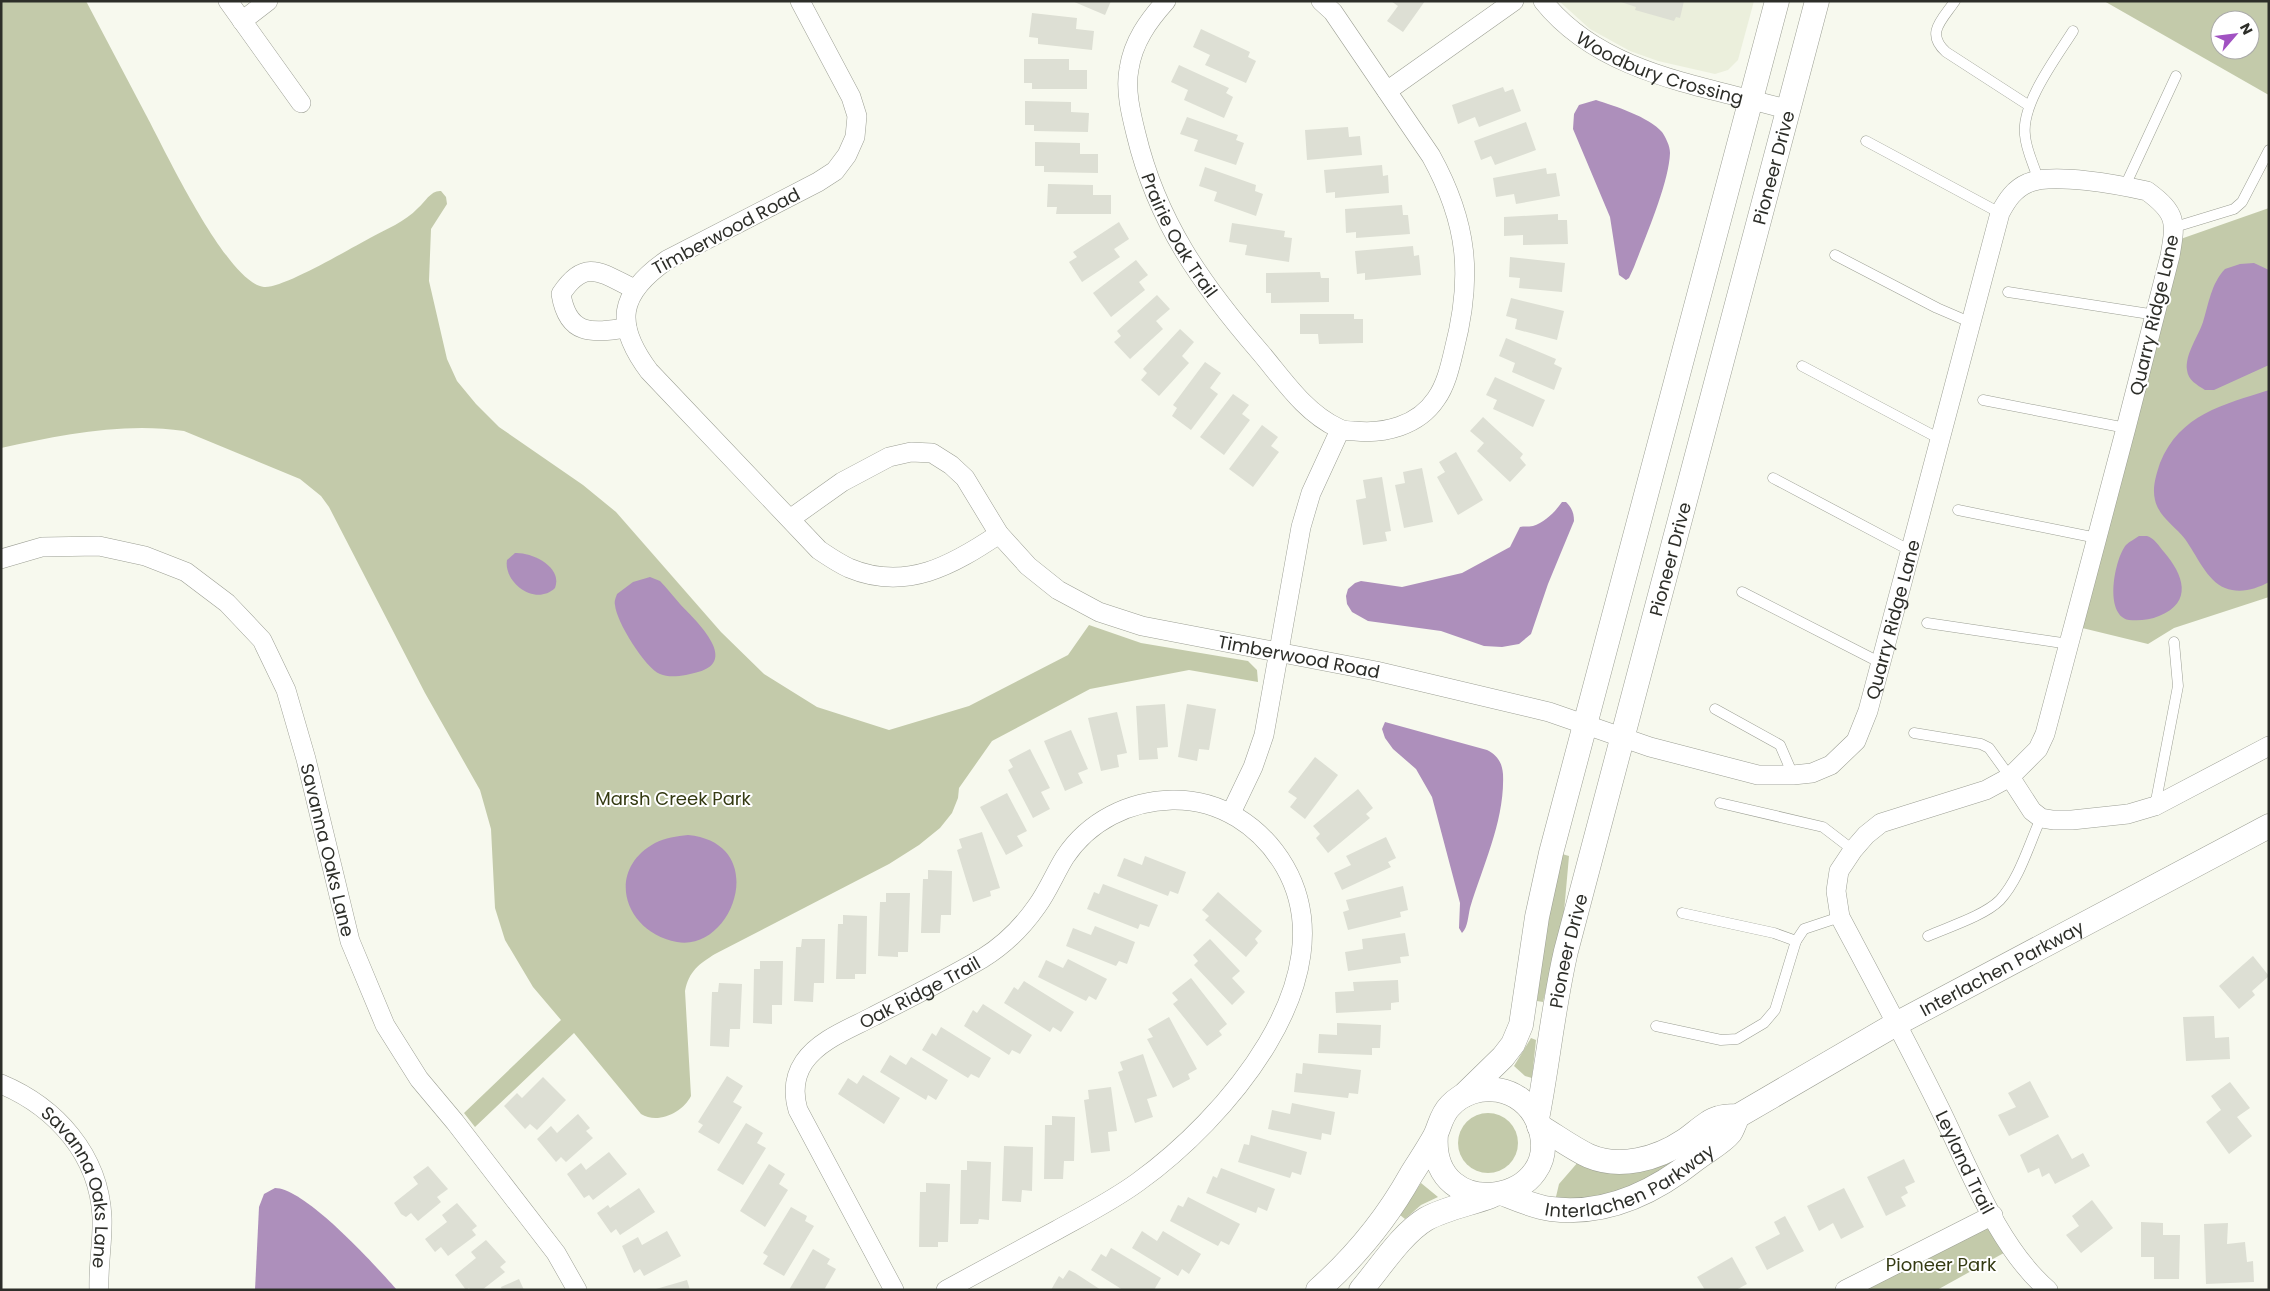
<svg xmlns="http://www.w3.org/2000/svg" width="2270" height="1291" font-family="Poppins,sans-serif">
<rect width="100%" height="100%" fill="#f7f9ee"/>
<polygon fill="#ebefdc" points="1559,1 1754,1 1738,60 1728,70 1715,74 1658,61 1630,51 1590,29"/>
<g fill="#c3caaa" fill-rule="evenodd">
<path d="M1 1H86C106 39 126 77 146 115 164 148 227 283 264 287 282 289 351 248 370 238 386 229 405 222 418 208 425 202 431 190 441 191L446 197 447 204 431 229 429 281 447 359 457 381 476 404 499 427 583 485 616 512 721 632 764 674 817 707 889 730 969 706 1068 655 1089 625 1141 643 1248 661 1257 670 1258 682 1189 670 1090 689 992 741 959 788 958 798 952 813 940 828 919 845 889 864 715 954C699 964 689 971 685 991L691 1096C683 1112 658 1125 641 1114L574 1033 475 1127 464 1113 561 1020 533 987 505 940 495 908 491 829 480 790 425 693 329 507 321 496 300 479 184 431C124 422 60 435 1 448Z"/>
<path d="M2104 1H2269V95L2267 94ZM2220 20H2250V50H2220Z"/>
<polygon points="2269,208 2269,597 2174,628 2148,644 2074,626 2172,242"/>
<path d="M1562 854 1569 856 1564 912 1543 1002 1537 1001C1541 951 1552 903 1562 854Z"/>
<polygon points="1531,1038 1536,1040 1532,1078 1525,1076 1514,1066"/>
<circle cx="1488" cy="1143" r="30"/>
<polygon points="1686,1157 1622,1194 1555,1201 1559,1184 1579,1161 1657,1163"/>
<polygon points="1421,1183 1438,1197 1421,1205 1405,1219 1400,1215"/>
<polygon points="1993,1215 2011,1249 1937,1290 1858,1290"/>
</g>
<g fill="#ad8fbb">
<path d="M1596 100C1615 106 1649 117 1662 132 1666 138 1670 146 1670 153 1669 183 1645 238 1634 267L1629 278 1626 280 1619 275 1610 217 1573 129 1574 114 1579 105Z"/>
<path d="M2254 263 2269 270V365L2214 390H2205C2197 385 2188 380 2187 370 2185 354 2198 337 2203 322 2209 303 2211 284 2225 269L2240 264Z"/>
<path d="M2269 390V582C2256 589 2240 594 2225 588 2207 581 2196 554 2185 539 2175 526 2159 517 2155 500 2152 488 2156 475 2160 463 2180 414 2223 405 2269 390Z"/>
<path d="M1562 502H1566C1572 508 1574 513 1574 521L1548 584 1531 634 1519 644 1502 647 1484 646 1441 631 1368 621 1352 612 1347 604 1346 596 1348 589 1355 583 1361 581 1402 587 1462 573 1510 547 1520 527C1524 526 1528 527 1533 526 1545 522 1555 512 1562 502Z"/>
<path d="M2139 536C2140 536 2146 536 2147 536 2154 538 2159 546 2164 552 2183 574 2194 602 2159 616 2150 620 2139 621 2129 620 2103 615 2115 558 2126 545 2130 541 2135 539 2139 536Z"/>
<path d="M515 553C532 552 563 567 555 588 535 607 503 582 507 560Z"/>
<path d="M650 577 660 581C667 588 673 596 680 604 693 618 741 661 698 672 687 675 671 679 660 674 645 668 616 621 615 605 614 601 616 597 617 594L633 582Z"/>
<path d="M1385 722 1487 750C1497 755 1502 762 1503 774 1505 820 1483 865 1470 908 1468 916 1468 927 1462 933L1459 928 1460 903 1432 797 1416 769 1393 749 1385 738 1382 729Z"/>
<path d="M688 835C771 843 734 952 677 942 625 933 604 871 655 843 665 838 677 836 688 835Z"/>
<path d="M275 1188C305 1188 375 1265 397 1290H255L259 1207 264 1194Z"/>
</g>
<g fill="#dddfd4">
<polygon points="1072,1 1111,1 1105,15"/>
<polygon points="1391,1 1425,1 1403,32 1387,21 1398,6"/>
<polygon points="1618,1 1684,1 1680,18 1676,17 1674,21 1635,10 1636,7"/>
<polygon points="1032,13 1077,18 1076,29 1094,31 1092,50 1038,44 1038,38 1029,37"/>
<polygon points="1201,29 1250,52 1248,57 1256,61 1246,83 1205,65 1210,55 1193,47"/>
<polygon points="1024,59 1069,59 1069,70 1087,70 1087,89 1032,89 1032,83 1024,83"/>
<polygon points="1179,65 1229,88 1226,93 1233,97 1224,118 1184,100 1188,90 1171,82"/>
<polygon points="1503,87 1505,92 1513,89 1521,111 1479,127 1475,117 1458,124 1452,105"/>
<polygon points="1025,101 1071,102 1071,112 1089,113 1088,132 1034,131 1034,125 1025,125"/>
<polygon points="1187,117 1238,135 1236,140 1244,143 1236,165 1194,151 1198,140 1180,134"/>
<polygon points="1526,122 1536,150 1495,165 1491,156 1481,160 1474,141"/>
<polygon points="1348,127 1349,137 1360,136 1362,155 1307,160 1305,130"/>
<polygon points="1035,142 1080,143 1080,154 1098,154 1098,173 1044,172 1044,166 1035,166"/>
<polygon points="1382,165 1383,176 1388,175 1389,193 1335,198 1335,192 1326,193 1324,170"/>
<polygon points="1205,167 1256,185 1255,191 1263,194 1256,216 1214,201 1217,192 1199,186"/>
<polygon points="1546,168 1547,174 1556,173 1560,196 1516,204 1514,194 1496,197 1493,178"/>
<polygon points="1048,184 1093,185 1093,195 1111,195 1111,214 1056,214 1057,207 1047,207"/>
<polygon points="1402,205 1403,215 1408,215 1410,234 1356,238 1356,232 1346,233 1345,209"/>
<polygon points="1558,214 1558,220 1567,220 1568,244 1523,245 1523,235 1504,236 1504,217"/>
<polygon points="1119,222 1129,239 1114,249 1120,257 1082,282 1069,262 1077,257 1073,252"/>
<polygon points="1232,223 1285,231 1284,237 1292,238 1289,262 1245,255 1247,245 1229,242"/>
<polygon points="1413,246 1414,256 1419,255 1421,275 1365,280 1365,273 1357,274 1355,251"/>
<polygon points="1510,257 1565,263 1562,292 1519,288 1520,278 1509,277"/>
<polygon points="1136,260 1148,275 1139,282 1145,290 1111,317 1093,293"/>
<polygon points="1320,272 1321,278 1329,278 1329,302 1271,303 1271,293 1266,293 1266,273"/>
<polygon points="1157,295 1170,309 1156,321 1163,329 1130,359 1114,342 1121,336 1117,331"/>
<polygon points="1511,298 1564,311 1557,340 1515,329 1517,319 1506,316"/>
<polygon points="1300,314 1354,314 1354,319 1363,319 1363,343 1319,344 1318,334 1300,334"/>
<polygon points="1180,329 1194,342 1182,356 1189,363 1159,396 1141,380 1147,373 1143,369"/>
<polygon points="1506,338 1556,359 1554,364 1562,368 1554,390 1512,372 1515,363 1499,356"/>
<polygon points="1205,362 1221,373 1210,388 1218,394 1191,430 1172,416 1177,408 1173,405"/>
<polygon points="1495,377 1545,400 1533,427 1493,409 1497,400 1486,395"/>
<polygon points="1233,394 1249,405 1242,414 1250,420 1224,455 1200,437"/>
<polygon points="1483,417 1523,454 1520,458 1526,465 1510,482 1477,451 1484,443 1470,431"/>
<polygon points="1262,425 1278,437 1271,446 1279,452 1253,487 1229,469"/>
<polygon points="1456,452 1483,500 1458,515 1437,477 1445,472 1439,462"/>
<polygon points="1422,468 1433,522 1404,528 1395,485 1405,483 1403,472"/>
<polygon points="1382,477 1391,531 1385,532 1387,541 1363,545 1356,500 1366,498 1363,480"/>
<polygon points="1165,704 1168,747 1157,748 1158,759 1139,760 1136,706"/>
<polygon points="1187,704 1216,709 1209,750 1199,749 1197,761 1178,757"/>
<polygon points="1117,712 1127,753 1117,755 1119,767 1101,771 1088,718"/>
<polygon points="1071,730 1088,769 1078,773 1083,783 1065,791 1044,741"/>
<polygon points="1030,749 1050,788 1041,792 1050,809 1033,818 1008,770 1013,767 1009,760"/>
<polygon points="1315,757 1338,775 1305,819 1290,807 1297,798 1288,792"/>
<polygon points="1358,789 1373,808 1366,814 1370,818 1328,853 1316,838 1320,834 1313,826"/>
<polygon points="1007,793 1027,831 1017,836 1023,846 1006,855 980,807"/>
<polygon points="982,832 1000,888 990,891 991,896 973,902 957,850 962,848 959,839"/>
<polygon points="1386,837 1396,858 1388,862 1391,867 1342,890 1334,873 1351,865 1346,856"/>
<polygon points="1145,856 1186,872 1178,894 1170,891 1168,896 1117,876 1124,858 1142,865"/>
<polygon points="928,870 952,871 951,915 941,915 940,933 921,933 923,879 928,879"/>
<polygon points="1103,884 1158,905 1149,927 1140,924 1138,929 1087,909 1094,892 1099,894"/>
<polygon points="1403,886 1408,910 1400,912 1401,917 1348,930 1343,912 1349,910 1346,900"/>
<polygon points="1218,892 1262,931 1255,939 1258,943 1246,957 1205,920 1209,916 1202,910"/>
<polygon points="886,893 910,893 908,952 898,952 898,957 878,956 880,902 886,902"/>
<polygon points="843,915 867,916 866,974 855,974 855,979 836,979 838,924 843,924"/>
<polygon points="1095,926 1135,942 1127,964 1119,961 1116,966 1066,946 1073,928 1091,935"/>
<polygon points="1405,933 1409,956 1400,957 1401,963 1348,971 1345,952 1363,949 1362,939"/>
<polygon points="802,939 825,939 824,983 814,983 813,1002 794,1001 796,947 801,947"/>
<polygon points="1210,939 1240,971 1232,978 1245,992 1232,1005 1194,965 1198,961 1193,955"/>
<polygon points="2253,956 2269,976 2252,991 2255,995 2239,1009 2219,986"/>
<polygon points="1068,959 1107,979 1096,1000 1089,996 1086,1001 1038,977 1046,960 1063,968"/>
<polygon points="760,961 783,961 782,1005 772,1005 772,1024 753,1023 754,969 760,969"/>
<polygon points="1191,978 1227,1024 1219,1031 1222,1035 1207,1046 1173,1004 1178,1000 1172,993"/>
<polygon points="1398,980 1399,1002 1391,1003 1391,1010 1336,1013 1335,992 1354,991 1353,982"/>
<polygon points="1024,981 1074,1012 1061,1032 1053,1027 1050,1032 1004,1003 1014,987 1018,990"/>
<polygon points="719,983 742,984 740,1029 730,1029 729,1047 710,1046 712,992 718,992"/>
<polygon points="983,1004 1032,1035 1020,1054 1012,1050 1009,1055 964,1026 973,1010 977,1013"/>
<polygon points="2214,1016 2215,1038 2229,1037 2230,1059 2186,1061 2183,1017"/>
<polygon points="1169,1017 1197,1069 1188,1074 1190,1079 1173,1088 1147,1039 1153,1037 1148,1029"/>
<polygon points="1337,1023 1381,1025 1380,1048 1372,1048 1372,1055 1318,1053 1319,1034 1337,1035"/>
<polygon points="941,1027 991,1058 979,1078 971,1074 968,1078 922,1050 932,1033 936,1036"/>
<polygon points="1143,1054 1157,1096 1147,1099 1153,1117 1135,1123 1118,1072 1123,1070 1120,1062"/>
<polygon points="890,1055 906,1065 911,1057 948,1080 936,1100 928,1095 926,1100 880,1072"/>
<polygon points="1303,1063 1361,1070 1358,1094 1349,1093 1348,1098 1294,1092 1296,1073 1302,1074"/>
<polygon points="863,1075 900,1098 884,1124 838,1094 848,1078 857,1084"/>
<polygon points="727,1076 743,1086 733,1102 742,1107 719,1144 698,1132 703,1125 698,1122"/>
<polygon points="543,1077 566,1100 537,1130 530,1124 525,1129 504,1106 517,1093 522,1098"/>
<polygon points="2030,1081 2049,1117 2009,1136 1998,1115 2016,1107 2008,1093"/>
<polygon points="2230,1082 2250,1108 2237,1117 2252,1136 2229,1154 2206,1122 2221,1110 2211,1096"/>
<polygon points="1111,1087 1117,1131 1108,1132 1110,1151 1091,1153 1084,1100 1089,1099 1088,1090"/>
<polygon points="1292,1103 1335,1112 1331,1135 1322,1133 1321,1140 1268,1129 1272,1110 1290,1114"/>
<polygon points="578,1114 590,1128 586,1131 593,1138 566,1162 561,1157 556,1162 537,1139 551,1126 557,1133"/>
<polygon points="1052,1116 1075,1117 1074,1161 1064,1161 1063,1179 1044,1179 1045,1125 1052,1125"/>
<polygon points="746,1123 763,1133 757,1143 766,1148 743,1185 717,1170"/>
<polygon points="2058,1134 2072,1159 2083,1153 2090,1166 2055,1184 2049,1173 2042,1177 2039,1168 2028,1173 2020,1155"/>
<polygon points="1251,1135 1307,1152 1301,1175 1292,1172 1290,1178 1238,1162 1244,1144 1249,1145"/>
<polygon points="1004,1146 1033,1147 1032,1191 1022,1190 1021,1202 1002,1201"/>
<polygon points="609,1152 627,1174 593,1200 589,1195 584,1198 567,1174 581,1163 586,1170"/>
<polygon points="1904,1159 1915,1182 1905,1187 1908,1193 1901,1197 1906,1206 1886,1216 1867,1177"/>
<polygon points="967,1161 991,1162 989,1220 979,1219 978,1224 960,1224 961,1170 967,1170"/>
<polygon points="769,1164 785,1174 779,1184 788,1190 765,1227 740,1211"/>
<polygon points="428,1166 448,1189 437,1197 441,1202 418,1221 411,1213 406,1217 401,1214 394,1203 418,1184 413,1177"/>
<polygon points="1221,1168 1275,1189 1267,1211 1258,1207 1256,1213 1206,1193 1213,1176 1217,1178"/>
<polygon points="926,1183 950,1184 948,1242 938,1242 938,1247 919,1247 920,1192 926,1192"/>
<polygon points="639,1188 655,1212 620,1235 616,1229 611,1233 597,1213 608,1205 610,1208"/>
<polygon points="1844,1188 1864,1227 1841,1239 1833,1223 1819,1231 1807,1206"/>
<polygon points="1188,1197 1240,1224 1229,1245 1221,1241 1218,1246 1170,1221 1178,1205 1183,1207"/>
<polygon points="2092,1200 2113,1228 2081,1253 2066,1235 2079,1226 2072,1216"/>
<polygon points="457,1203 477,1226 472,1230 476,1235 448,1256 441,1247 435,1252 425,1239 447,1222 442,1215"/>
<polygon points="791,1207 807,1216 805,1221 814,1226 784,1276 763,1264 768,1256 763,1253"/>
<polygon points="1785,1216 1804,1251 1767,1270 1755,1247 1780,1234 1774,1222"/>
<polygon points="2141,1222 2163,1223 2163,1235 2180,1235 2179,1279 2154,1279 2154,1257 2141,1257"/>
<polygon points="2228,1223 2227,1244 2245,1242 2247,1262 2253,1261 2254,1282 2206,1284 2204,1224"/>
<polygon points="667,1231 681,1256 644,1276 640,1269 634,1273 622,1246 638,1237 642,1245"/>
<polygon points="1142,1231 1157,1241 1163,1231 1201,1254 1189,1274 1182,1269 1178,1276 1132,1248"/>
<polygon points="486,1240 506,1262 500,1267 505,1272 482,1290 471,1290 469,1288 466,1290 455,1275 476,1258 471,1252"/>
<polygon points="1111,1248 1161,1278 1154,1290 1123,1290 1091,1270 1101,1254 1106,1257"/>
<polygon points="813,1249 830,1259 827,1264 836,1269 824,1290 789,1290"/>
<polygon points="1732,1257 1747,1284 1736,1290 1705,1290 1697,1277"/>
<polygon points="1069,1270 1075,1273 1101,1290 1051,1290 1059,1276 1063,1279"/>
<polygon points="519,1279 524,1290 502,1290 501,1287"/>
<polygon points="687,1280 690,1290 656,1290 656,1289"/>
</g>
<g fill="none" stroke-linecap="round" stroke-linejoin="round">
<defs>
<g id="service">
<path d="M1955 1C1942 20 1925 33 1946 52L2028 105"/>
<polyline points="1866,141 2000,213"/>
<path d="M2038 179C2034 165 2026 150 2025 135 2021 104 2056 58 2073 31"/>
<polyline points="2125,186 2176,76"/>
<polyline points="2175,227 2234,209 2242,202 2269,150"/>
<polyline points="1835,255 1937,308 1972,323"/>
<polyline points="2008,292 2156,315"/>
<polyline points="1802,366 1940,439"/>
<polyline points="1983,400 2126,428"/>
<polyline points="1773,478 1911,551"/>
<polyline points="1958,510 2097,538"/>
<polyline points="1742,592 1881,663"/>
<polyline points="1927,623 2069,644"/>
<polyline points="1715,709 1780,745 1793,775"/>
<polyline points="1914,733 1981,744 1989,748 2010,777"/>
<polyline points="1720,803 1823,827 1853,850"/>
<polyline points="2155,806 2178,686 2174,642"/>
<polyline points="1682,913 1774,933 1796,941 1804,929 1840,917"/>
<path d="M1928 936C1948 927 1984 916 2000 900 2020 878 2029 844 2041 818"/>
<polyline points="1656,1026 1721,1040 1737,1039 1764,1023 1775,1010 1796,941"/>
</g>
<g id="minor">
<polyline points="228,1 301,103"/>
<path d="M800 1 851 97 857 116 855 137 847 155 835 171 818 182 667 260C618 294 614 324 649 371L819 550C828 556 838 563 849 568 906 592 953 565 999 534"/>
<path id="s1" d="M1166 1C1148 21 1133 42 1129 69 1125 90 1131 114 1136 134 1157 222 1202 285 1260 352 1283 379 1305 413 1338 428 1343 431 1349 431 1355 431 1384 434 1418 426 1436 399 1446 385 1450 367 1454 350 1473 277 1468 223 1431 156L1333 12 1321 1"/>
<path id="s2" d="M1543 1C1602 75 1704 85 1789 110"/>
<polyline points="242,21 268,1"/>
<polyline points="1387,91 1514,1"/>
<path d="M627 328C591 333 568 336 561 294 585 257 602 273 634 289"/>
<path id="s3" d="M790 519 842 482 889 457 911 452 932 453 951 465 965 478 999 534 1028 566 1058 590 1099 612 1142 626 1376 671 1549 712 1650 747 1758 775H1793L1812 773 1831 765 1856 741 1868 711 2000 213C2007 200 2014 189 2028 183 2052 172 2120 185 2147 191 2177 213 2176 222 2170 256L2126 428 2045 734 2038 749 2010 777 1986 790 1881 823 1866 835 1853 850 1839 871 1836 891 1840 917C1874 981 1908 1044 1940 1109 1969 1168 1998 1247 2048 1290"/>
<path id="s4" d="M1 559 42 547 99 546 145 556 186 572 227 603 262 640 286 690 306 759 350 941 385 1025 419 1079 455 1122 556 1253 577 1290"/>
<polyline points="2010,777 2032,811 2041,818 2053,820 2072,820 2128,814 2155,806 2269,746"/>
<polyline points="1231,813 1253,767 1264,735 1301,527 1311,493 1340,430"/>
<path id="s5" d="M1 1084C56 1107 99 1155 102 1217 103 1241 98 1265 99 1290"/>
<path id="s6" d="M894 1290 798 1110C793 1093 794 1077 804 1062 819 1040 849 1029 872 1017 909 998 947 979 983 958 1004 945 1023 926 1037 906 1048 891 1055 873 1065 857 1089 821 1129 801 1172 800 1220 799 1261 826 1285 867 1349 979 1223 1121 1138 1182 1112 1201 1084 1215 1057 1230 1020 1250 983 1270 946 1290"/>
<polyline points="1845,1290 1993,1215"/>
</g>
<g id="tertiary">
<polyline points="1464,1095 1503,1057 1513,1044 1521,1025 1537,917 1551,853 1777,1"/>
<path id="s7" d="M1537 1119C1548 1063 1553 1007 1566 951L1817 1"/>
<path id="s8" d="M1539 1126C1556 1136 1572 1148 1589 1156 1620 1169 1657 1159 1684 1141 1695 1134 1707 1121 1719 1118 1724 1116 1732 1116 1738 1116L1896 1024 2269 826"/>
<path id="s9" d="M1504 1194C1519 1200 1535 1207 1551 1209 1606 1216 1655 1192 1696 1159 1706 1151 1722 1143 1730 1133 1733 1129 1735 1121 1738 1116"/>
<path d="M1318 1290C1355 1257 1387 1218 1411 1175 1419 1162 1428 1149 1435 1136 1440 1126 1441 1115 1450 1106 1462 1093 1480 1087 1498 1090 1516 1093 1531 1105 1538 1122 1571 1204 1428 1228 1436 1134"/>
<path d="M1361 1290C1380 1268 1401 1234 1426 1219 1446 1208 1470 1204 1491 1196"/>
</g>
</defs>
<use href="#service" stroke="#9c9f94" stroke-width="11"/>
<use href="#minor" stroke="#9c9f94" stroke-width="20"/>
<use href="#tertiary" stroke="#9c9f94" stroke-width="25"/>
<use href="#service" stroke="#fff" stroke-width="10"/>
<use href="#minor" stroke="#fff" stroke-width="19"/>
<use href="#tertiary" stroke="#fff" stroke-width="24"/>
</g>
<g text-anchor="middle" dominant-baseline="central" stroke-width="4" stroke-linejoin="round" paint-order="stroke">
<g font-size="18" fill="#2d2e29" stroke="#fff">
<text stroke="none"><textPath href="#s2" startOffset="138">Woodbury Crossing</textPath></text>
<text stroke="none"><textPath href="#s7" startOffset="981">Pioneer Drive</textPath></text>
<text transform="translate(726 231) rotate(-28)">Timberwood Road</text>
<text stroke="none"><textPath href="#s1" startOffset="255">Prairie Oak Trail</textPath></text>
<text transform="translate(2154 315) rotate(-77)">Quarry Ridge Lane</text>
<text stroke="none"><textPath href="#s7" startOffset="576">Pioneer Drive</textPath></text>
<text stroke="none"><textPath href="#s3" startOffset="1312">Quarry Ridge Lane</textPath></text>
<text stroke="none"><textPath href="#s3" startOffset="601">Timberwood Road</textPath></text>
<text stroke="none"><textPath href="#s4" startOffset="514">Savanna Oaks Lane</textPath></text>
<text stroke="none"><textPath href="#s7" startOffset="171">Pioneer Drive</textPath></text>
<text stroke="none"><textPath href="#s8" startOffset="522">Interlachen Parkway</textPath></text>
<text stroke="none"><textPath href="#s6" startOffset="390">Oak Ridge Trail</textPath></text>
<text stroke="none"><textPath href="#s3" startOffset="3044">Leyland Trail</textPath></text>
<text stroke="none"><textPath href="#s9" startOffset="135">Interlachen Parkway</textPath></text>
<text stroke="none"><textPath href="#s5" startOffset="139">Savanna Oaks Lane</textPath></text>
</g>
<g font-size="18" fill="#343a12" stroke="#fff">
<text x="673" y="798">Marsh Creek Park</text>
<text x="1941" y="1264">Pioneer Park</text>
</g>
</g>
<rect width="2270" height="1291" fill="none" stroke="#2d2e29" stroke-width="5"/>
<g transform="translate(2235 35) rotate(62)"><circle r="24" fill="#ffffff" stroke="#ababa9"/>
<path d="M0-4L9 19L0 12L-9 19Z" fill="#a152c2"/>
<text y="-8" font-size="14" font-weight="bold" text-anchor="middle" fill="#2d2e29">N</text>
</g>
</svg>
